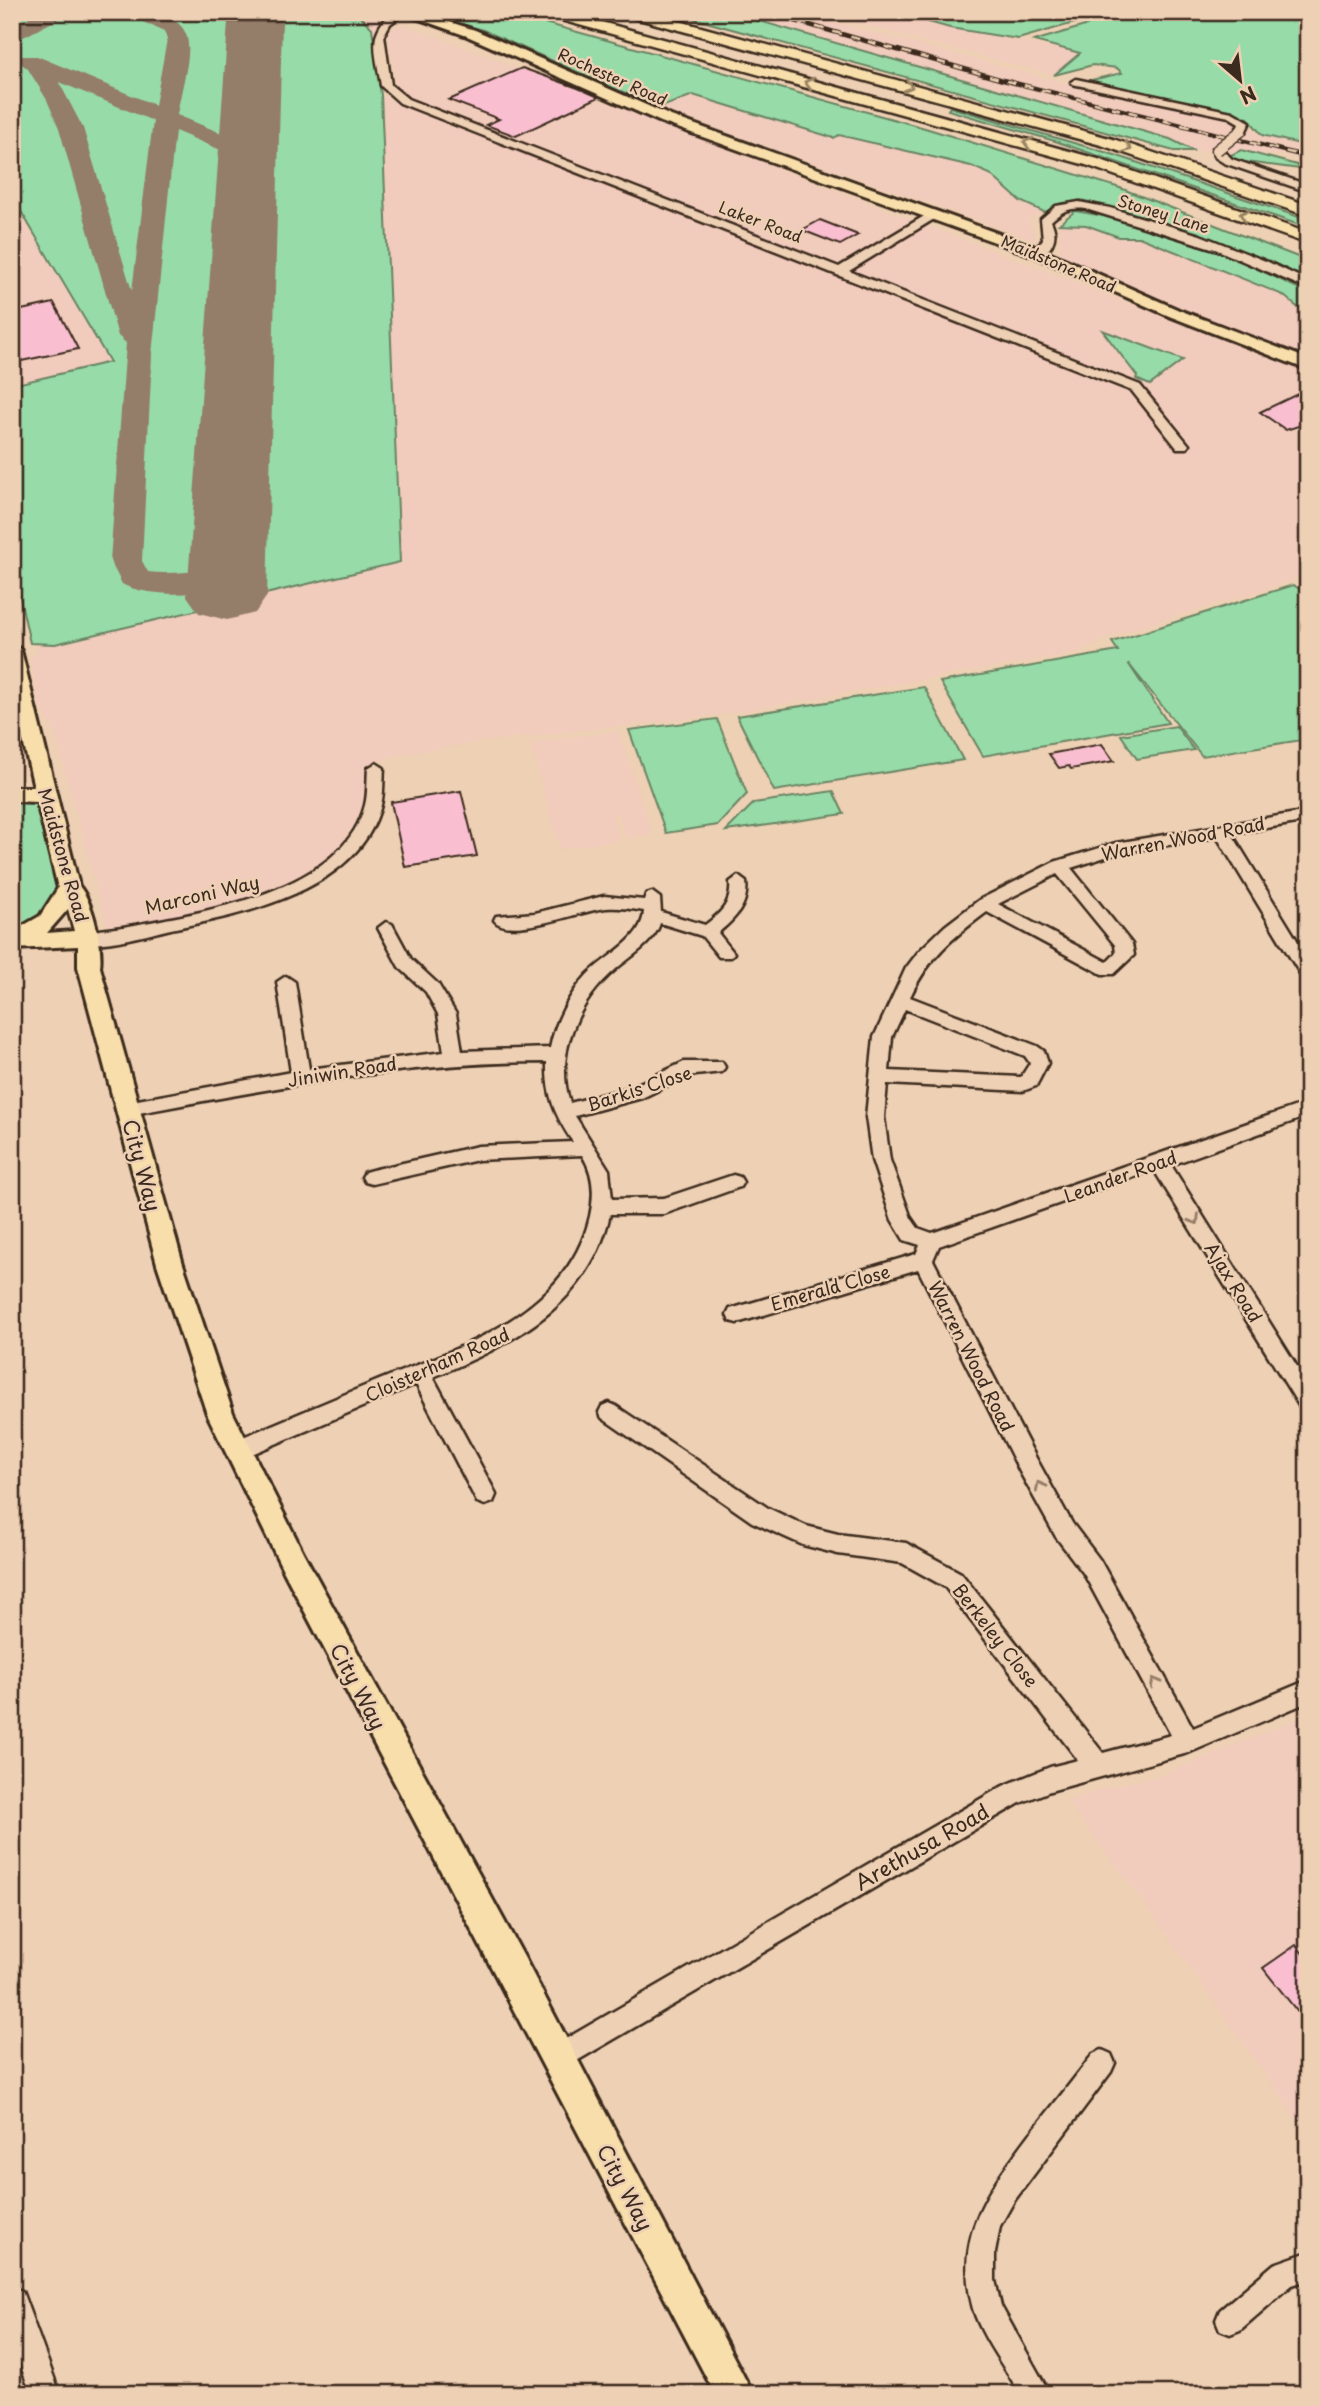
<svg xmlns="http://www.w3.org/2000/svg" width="1320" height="2406" font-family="'Playpen Sans',sans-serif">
<rect width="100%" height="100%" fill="#eed0b4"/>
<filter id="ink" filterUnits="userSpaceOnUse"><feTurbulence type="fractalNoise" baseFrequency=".0143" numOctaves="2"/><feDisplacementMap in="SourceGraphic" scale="14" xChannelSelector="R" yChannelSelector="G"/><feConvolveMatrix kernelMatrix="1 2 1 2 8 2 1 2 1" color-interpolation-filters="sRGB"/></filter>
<g filter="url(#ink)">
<g fill="#f1cbbc">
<polygon points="12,12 371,12 382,17 375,32 381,95 960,322 412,100 396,87 388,31 402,24 1308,372 1308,585 1298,579 1110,636 1075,653 717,715 478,742 393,756 367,765 365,797 356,823 337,849 301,878 274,892 220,909 108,929 54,730 38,702 30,658 36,654 38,644 30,643 12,562"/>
<polygon points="728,12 795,12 1061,82 1233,118 1262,135 1308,146 1308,160 1285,155 1194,151 1170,139"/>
<polygon points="840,12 893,12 950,28 1080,53 1054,75 833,17"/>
<polygon points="693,95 834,138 839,135 971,166 990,174 1020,201 1044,212 1028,219 1036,241 659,108"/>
<polygon points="1059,224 1086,225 1119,237 1139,237 1283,295 1308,316 1308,361 1061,256"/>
<polygon points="618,731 652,834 626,838 618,814 612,814 619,840 560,849 530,743"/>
<polygon points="1308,1715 1308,2135 1153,1915 1067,1801 1109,1787 1163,1775"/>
</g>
<g fill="#97dca8" stroke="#698363" stroke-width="2">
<polygon points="12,12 356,12 372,28 381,95 400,562 55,644 30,643 12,562 12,385 110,362 12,196"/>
<polygon points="419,12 505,12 925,128 1120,188 1308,261 1308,279 1260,258 1126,211 1081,200 1044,212 1020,201 990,174 971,166 839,135 834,138 693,95 659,108 483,30"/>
<polygon points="670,12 728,12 1170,139 1194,151 1174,151"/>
<polygon points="893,12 1113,12 1018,39 950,28"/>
<polygon points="1132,12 1308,12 1308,146 1262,135 1248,118 1087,81 1122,73 1117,68 1093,65 1054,75 1080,53 1034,41"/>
<polygon points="950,107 1115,155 1308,220 1308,228 1055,141 948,110"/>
<polygon points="1241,150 1308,168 1308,170 1238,161 1229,156"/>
<polygon points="1075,211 1110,217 1231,256 1308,293 1308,316 1283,295 1139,237 1119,237 1086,225 1059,224"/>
<polygon points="1102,330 1183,360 1150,385 1136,379 1137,376"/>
<polygon points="1293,585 1308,594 1308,739 1202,756 1128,663 1168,723 983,756 940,682 1118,651 1112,642"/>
<polygon points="924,687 963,760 774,791 737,716"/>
<polygon points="717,719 747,794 718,825 666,833 629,730"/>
<polygon points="1176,726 1194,750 1137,759 1121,735"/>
<polygon points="833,791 844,814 726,831 754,803"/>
<path d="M12 798 36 801 59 894C47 913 34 923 12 928Z"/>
</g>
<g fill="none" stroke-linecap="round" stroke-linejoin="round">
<g fill="#947d69" fill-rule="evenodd">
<polygon points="38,12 65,12 62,17 12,43 12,27"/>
<path d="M128 12C212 12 187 54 177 115L258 148 261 153 258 158 249 160 240 158 175 131 152 355 142 561 148 572C178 576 210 566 239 573L244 580 239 587C209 594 149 599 122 584L110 561 126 343 118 336 59 128 47 100 28 69 18 61 21 56H37L155 105 167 39 164 31 131 17ZM59 82 153 121 132 291 83 128Z"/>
</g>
<polygon fill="#947d69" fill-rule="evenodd" points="235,12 275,12 282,22 267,596 255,613 227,620 199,613 187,596 228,22"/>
</g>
<g fill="#f9bfd0" stroke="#3b2a1e" stroke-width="2">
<polygon points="522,68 578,88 599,97 516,136 486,125 499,119 449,100"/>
<polygon points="820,220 858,235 840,245 802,230"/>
<polygon points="54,303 78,349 12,363 12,312"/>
<polygon points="1308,389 1308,423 1286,430 1260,412"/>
<polygon points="1102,744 1114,761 1071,769 1069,766 1059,768 1049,754"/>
<polygon points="461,791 477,856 405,867 391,802"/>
<polygon points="1296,1945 1308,1960 1308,2025 1263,1968"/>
</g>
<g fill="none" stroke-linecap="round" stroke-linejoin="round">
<defs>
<g id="minor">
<path d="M394 12H406L390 24 384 35 391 85 408 99 839 267 931 212H939V216L849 271 1140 385 1189 445 1187 448H1177L1132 391 400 103 381 86C377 56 365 32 394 12Z"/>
<polygon points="1076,79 1232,112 1250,122 1245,133 1241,134 1236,131 1239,123 1229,117 1072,84 1071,82"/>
<polygon points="1213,148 1221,148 1232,159 1308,185 1308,192 1224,163 1216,158 1212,150"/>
<path d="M1079 202 1110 208 1200 235 1268 262 1308 281V289L1215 249 1086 209C1070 207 1062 211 1051 221 1058 235 1054 246 1043 255H1035L1033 253 1043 239 1041 219 1056 206Z"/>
<path d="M376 763 384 768C383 780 384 794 381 805 359 891 244 914 171 929 149 934 103 948 82 942L79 938 82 934C97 929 114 929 129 926 203 912 343 892 365 805 368 794 367 780 368 768Z"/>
<path d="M1308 811V821L1232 834 1308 958V979L1302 977 1217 837 1118 853 1071 868 1132 944 1134 955 1114 974H1102L987 912C952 938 929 957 910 997L1037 1046 1044 1051 1048 1063 1036 1086 1023 1091 887 1084 884 1117 890 1160 911 1218 918 1228 932 1233 1308 1102V1116L1171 1165 1308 1384V1412L1301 1409 1154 1170 939 1246 933 1260 1036 1458 1072 1523 1100 1560 1193 1728 1308 1680V1702L1188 1753 1050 1791 1020 1803 568 2066 559 2070 550 2066 546 2057 550 2048 1003 1786 1050 1767 1078 1760 945 1587 902 1563 838 1554 803 1545 752 1522 602 1418 599 1412 602 1406 609 1403 616 1406 768 1508 806 1526 838 1534 906 1543 961 1573 1103 1753 1171 1735 1084 1574 1056 1537 1020 1472 918 1269 737 1323 730 1321 727 1315 730 1309 737 1307 916 1254 920 1245 904 1240 892 1220 872 1160 866 1117 874 1037 906 968 919 951 945 926 979 900 1054 862 1116 843ZM1057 874 1115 945 1116 953 1107 962 998 904ZM905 1009 1025 1056 1030 1063 1021 1077 889 1071 892 1037Z"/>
<path d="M738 876 746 882C749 905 735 919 718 933L734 953 731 957H719L702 936 660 923C655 942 630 957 616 969 578 1001 554 1054 570 1103L631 1087 684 1062H722L725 1067 722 1072 687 1076 642 1098 575 1116 609 1170 612 1199 664 1198 733 1175 740 1177 743 1182 740 1187 664 1214H610C590 1305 512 1344 433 1377L493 1488 496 1495 493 1502 485 1505 477 1502 416 1384 245 1457 237 1459 229 1457 226 1450 229 1443C277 1423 324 1403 372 1383 455 1349 567 1317 590 1216 595 1194 594 1174 582 1155L478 1160 372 1184 365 1182 362 1177 365 1172 372 1170 478 1146 573 1142C555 1116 546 1094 547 1062 405 1062 267 1089 128 1115L121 1113 119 1108 121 1103 291 1072 277 982 286 976 295 982 309 1069 444 1052 438 1014 426 992 399 967 378 928 386 922 392 924 411 959 438 984 456 1014 462 1051 550 1048C555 1022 569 995 587 975 605 956 643 940 644 911 632 909 619 907 606 908 583 910 508 940 494 920L496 916 535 913 604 896 644 900 646 894 652 892 660 898 661 912 705 925C721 913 732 903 730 882Z"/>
<path d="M1102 2050 1111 2054 1115 2063 1111 2072 1014 2201 1000 2226 995 2253V2280L1001 2306 1050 2394H1020C1005 2367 982 2338 973 2309 953 2235 988 2190 1030 2134 1051 2108 1072 2081 1093 2054Z"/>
<polygon points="1308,2252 1308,2280 1292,2285 1240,2330 1230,2334 1220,2330 1216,2320 1220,2310 1274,2264"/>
<polygon points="12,2287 22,2291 60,2394 31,2394 12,2341"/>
</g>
<g id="major">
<polygon points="399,12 418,12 475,30 671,116 1044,250 1179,310 1308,359 1308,370 1169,316 1034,256 661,122 467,36"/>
<path d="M12 644 21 650 79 886C93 902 103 947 100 967L183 1264 233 1413 304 1554 524 1957 753 2394H715L284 1572 207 1414 157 1264 78 967V946L12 949V932L40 916 58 888 37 802 12 801V787H34L12 695ZM68 909 74 931 47 933Z"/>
</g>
<g id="highway">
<polygon points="541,12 565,12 1098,159 1308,233 1308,244 1086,165 543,15"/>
<polygon points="622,12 646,12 1113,139 1308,205 1308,216 1101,145 624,15"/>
</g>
</defs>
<use href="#minor" stroke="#3b2a1e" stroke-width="5"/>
<use href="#major" stroke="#3b2a1e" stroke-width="6"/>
<use href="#highway" stroke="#3b2a1e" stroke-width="5"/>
<use href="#minor" fill="#eed0b4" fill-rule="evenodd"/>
<use href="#major" fill="#f8deab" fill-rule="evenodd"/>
<use href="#highway" fill="#f8deab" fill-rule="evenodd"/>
<defs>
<polyline id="rail" points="764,12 1003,80 1308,157"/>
</defs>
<use href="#rail" stroke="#3b2a1e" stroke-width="4.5"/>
<use href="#rail" stroke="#eed0b4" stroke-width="2.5" stroke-dasharray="9" stroke-linecap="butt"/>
<defs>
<polyline id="minor-bridge" points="1217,150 1241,131"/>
</defs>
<use href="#minor-bridge" stroke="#3b2a1e" stroke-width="13" stroke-linecap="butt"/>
<use href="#minor-bridge" stroke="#eed0b4" stroke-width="10"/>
</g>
<defs><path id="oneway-chevron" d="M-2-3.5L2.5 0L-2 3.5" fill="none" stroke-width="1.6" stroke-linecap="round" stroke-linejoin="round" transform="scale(1.75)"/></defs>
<g stroke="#9a8464">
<use href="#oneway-chevron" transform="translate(809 83) rotate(-165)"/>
<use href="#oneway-chevron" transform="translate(908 86) rotate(16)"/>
<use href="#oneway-chevron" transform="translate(1028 143) rotate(-164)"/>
<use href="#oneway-chevron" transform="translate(1127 148) rotate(18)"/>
<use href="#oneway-chevron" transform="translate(1244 215) rotate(-160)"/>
</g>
<g stroke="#947d69">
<use href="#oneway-chevron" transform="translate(1195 1220) rotate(58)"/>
<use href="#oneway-chevron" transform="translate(1040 1486) rotate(-119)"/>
<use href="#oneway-chevron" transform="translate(1155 1682) rotate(-119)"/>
</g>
</g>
<g text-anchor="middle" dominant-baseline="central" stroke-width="5" stroke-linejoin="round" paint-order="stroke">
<g font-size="16" fill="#3b2a1e" stroke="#eed0b4">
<text transform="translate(613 76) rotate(24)">Rochester Road</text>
<text transform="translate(1164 213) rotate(17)">Stoney Lane</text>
<text transform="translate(761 221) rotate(21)">Laker Road</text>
<text transform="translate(1059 263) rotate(23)">Maidstone Road</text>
</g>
<g font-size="18" fill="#3b2a1e" stroke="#eed0b4">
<text transform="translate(1183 838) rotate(-11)">Warren Wood Road</text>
<text transform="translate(64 855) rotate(74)">Maidstone Road</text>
<text transform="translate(202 894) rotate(-13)">Marconi Way</text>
<text transform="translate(342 1071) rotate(-9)">Jiniwin Road</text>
<text transform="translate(639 1088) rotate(-18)">Barkis Close</text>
<text transform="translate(1120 1176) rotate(-20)">Leander Road</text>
<text transform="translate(1234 1282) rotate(58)">Ajax Road</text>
<text transform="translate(830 1287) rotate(-16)">Emerald Close</text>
<text transform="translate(972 1356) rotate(63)">Warren Wood Road</text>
<text transform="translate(437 1364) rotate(-24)">Cloisterham Road</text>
<text transform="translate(996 1635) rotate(52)">Berkeley Close</text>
</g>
<g font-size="21" fill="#3b2a1e" stroke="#eed0b4">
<text transform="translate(143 1165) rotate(75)">City Way</text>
<text transform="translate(359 1686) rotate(62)">City Way</text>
<text transform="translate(921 1846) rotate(-30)">Arethusa Road</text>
<text transform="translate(626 2187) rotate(62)">City Way</text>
</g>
</g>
<rect width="1320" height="2406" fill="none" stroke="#eed0b4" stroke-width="42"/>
<rect x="21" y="21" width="1278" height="2364" fill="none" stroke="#3b2a1e" stroke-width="2.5" filter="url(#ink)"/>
<g transform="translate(1240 80) rotate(152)" stroke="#eed0b4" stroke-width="5" paint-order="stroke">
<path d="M0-5L12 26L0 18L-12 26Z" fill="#3b2a1e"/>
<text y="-10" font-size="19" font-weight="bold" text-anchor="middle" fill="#3b2a1e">N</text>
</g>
</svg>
